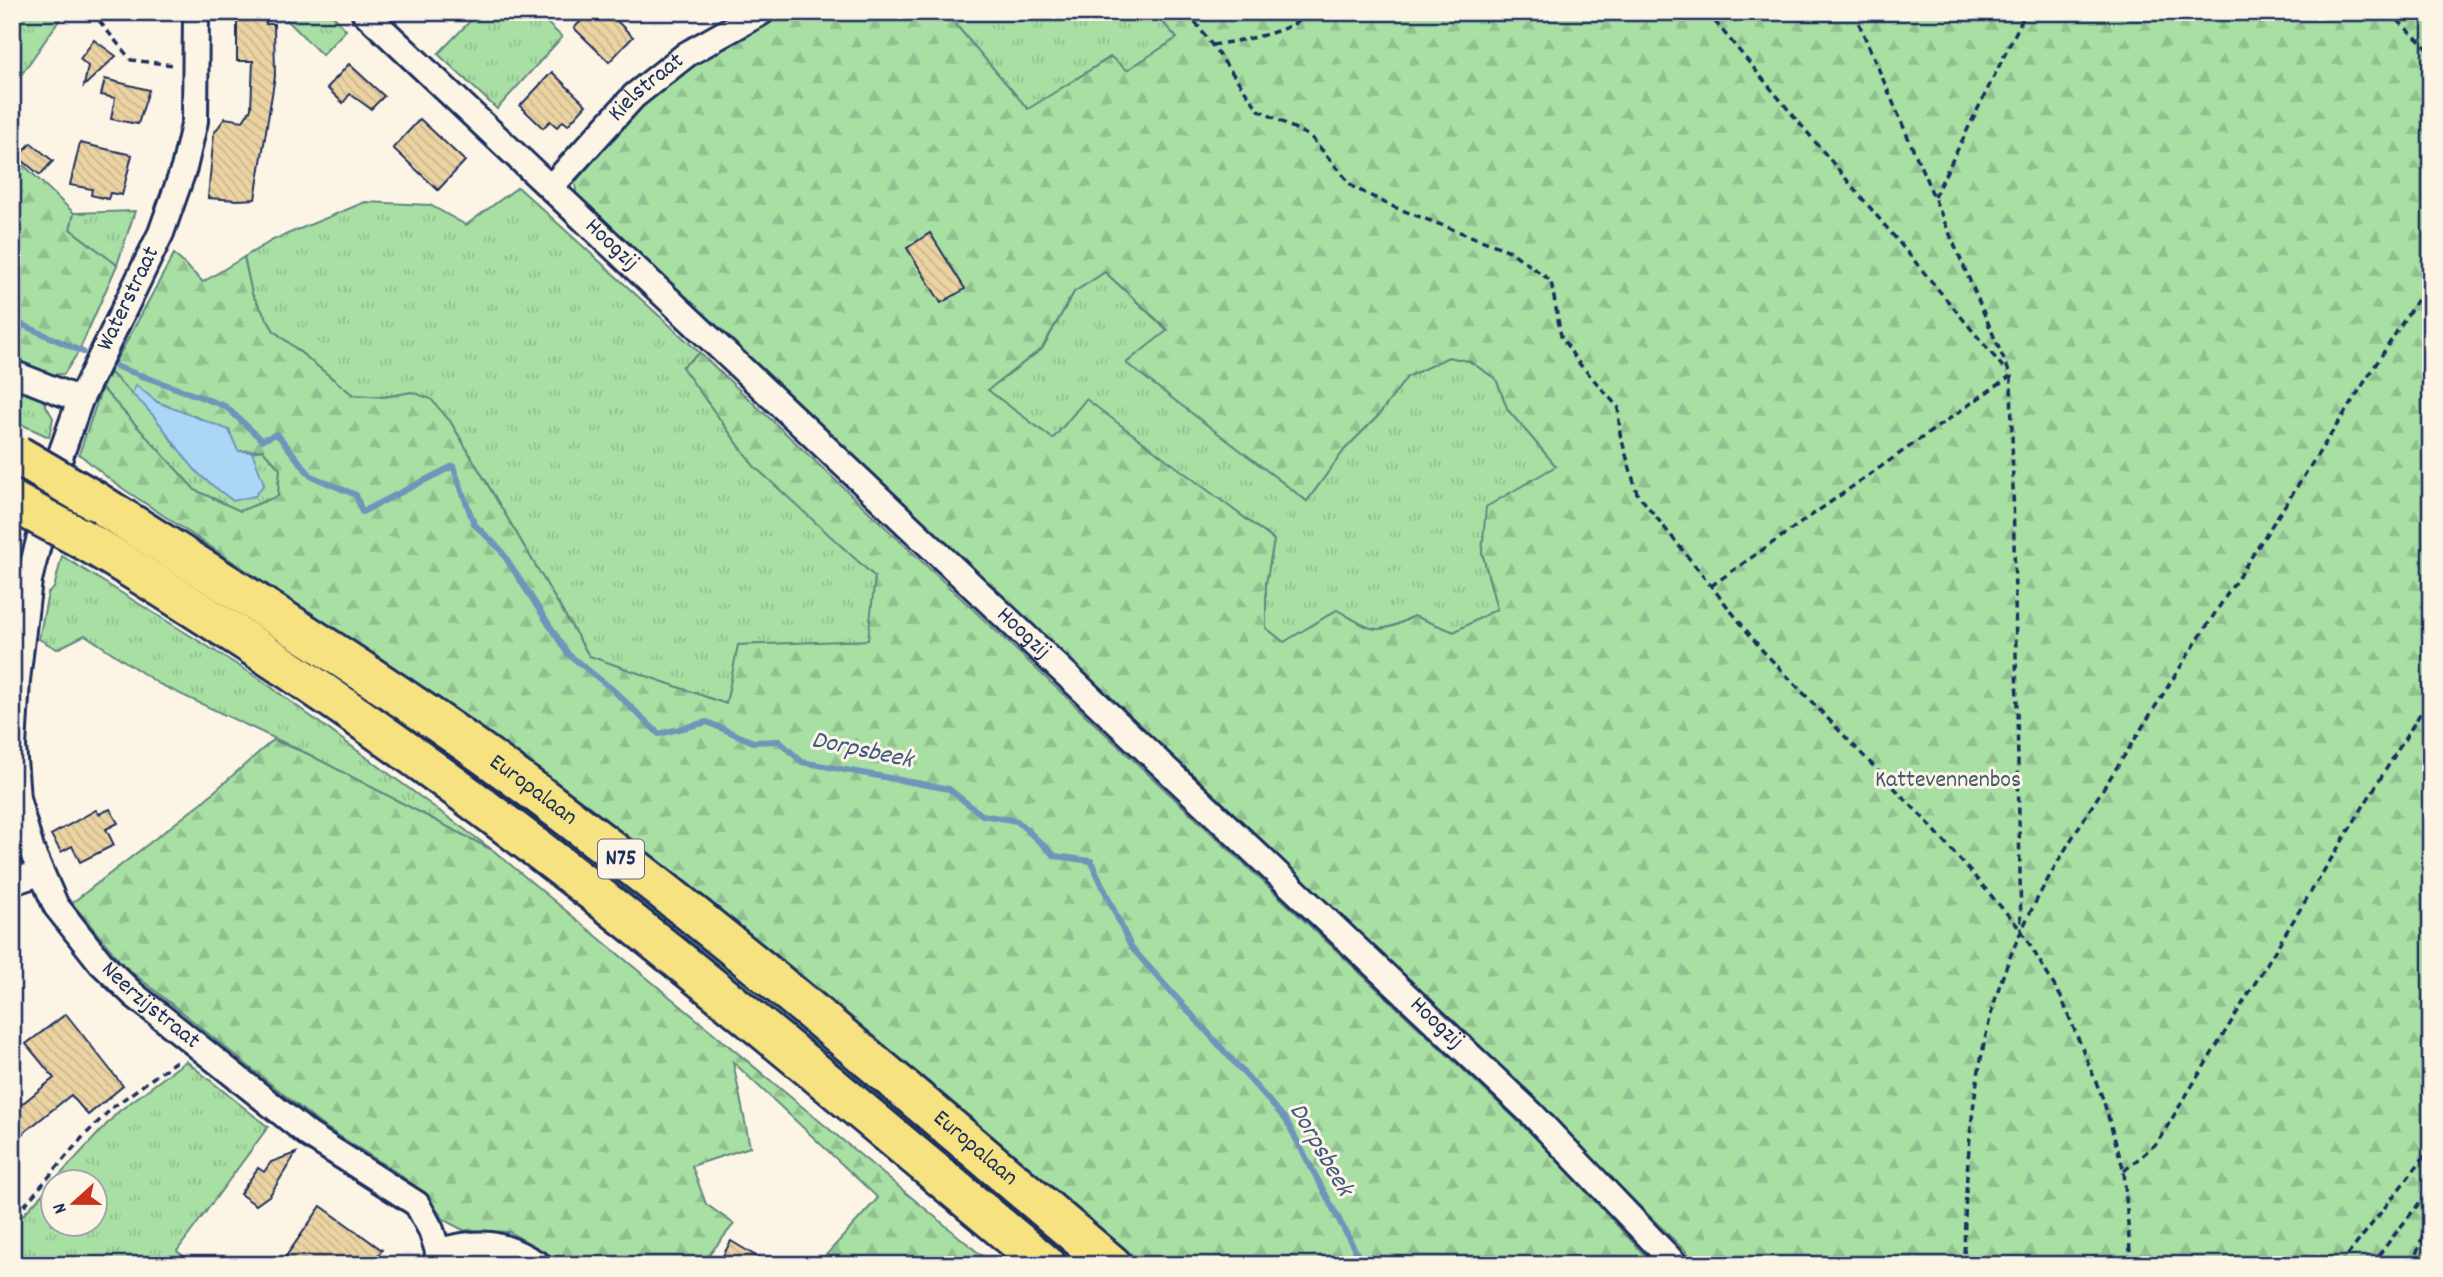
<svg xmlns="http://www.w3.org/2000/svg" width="2443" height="1277" font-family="Dekko,sans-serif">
<defs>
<pattern id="grass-tufts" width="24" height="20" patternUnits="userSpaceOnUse" patternTransform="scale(1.75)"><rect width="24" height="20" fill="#a8dfa3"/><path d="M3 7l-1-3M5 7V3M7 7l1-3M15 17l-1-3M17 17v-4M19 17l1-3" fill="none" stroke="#90c08f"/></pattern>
<pattern id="forest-firs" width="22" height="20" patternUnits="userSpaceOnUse" patternTransform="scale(1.75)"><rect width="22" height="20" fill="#a8dfa3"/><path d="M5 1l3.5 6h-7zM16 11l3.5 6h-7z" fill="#90c08f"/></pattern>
<pattern id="building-back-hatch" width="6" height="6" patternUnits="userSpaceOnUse" patternTransform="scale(1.75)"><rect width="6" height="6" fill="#ecd3a2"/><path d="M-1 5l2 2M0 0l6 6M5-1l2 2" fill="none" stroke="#cab58e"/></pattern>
</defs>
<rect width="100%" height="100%" fill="#fcf5e5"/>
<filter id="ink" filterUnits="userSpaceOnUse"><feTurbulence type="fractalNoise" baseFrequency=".0143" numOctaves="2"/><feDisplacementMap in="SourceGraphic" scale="14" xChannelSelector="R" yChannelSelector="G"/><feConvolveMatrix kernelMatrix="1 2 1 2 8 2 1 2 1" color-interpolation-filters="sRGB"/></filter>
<g filter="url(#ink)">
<g fill="url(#grass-tufts)" stroke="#628780" stroke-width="2" fill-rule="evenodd">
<polygon points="12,12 65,12 12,88"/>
<polygon points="279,12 330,12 346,30 322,55"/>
<polygon points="479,12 536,12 562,37 497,109 438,54"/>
<polygon points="945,12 1154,12 1177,38 1127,71 1110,57 1028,110"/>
<polygon points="518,187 700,353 682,367 754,466 875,576 869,641 739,645 726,704 589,656 450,421 412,392 384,397 353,395 274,331 252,294 244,257 273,240 365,202 430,205 466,225"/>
<polygon points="135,211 117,265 70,229 74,213"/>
<path d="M1105 272 1168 331 1127 363 1307 501 1345 449 1378 416 1407 377 1448 357 1469 361 1496 379 1508 410 1556 466 1482 552 1497 609 1454 632 1414 616C1376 637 1373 631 1337 610L1284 643 1266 628V583L1274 540 1086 400 1053 439 987 390 1042 349 1074 292Z"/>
<polygon points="110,372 155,414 175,446 263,485 252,452 263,450 280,469 278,496 240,511 195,490 102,388"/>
<polygon points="12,384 41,397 53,418 49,437 12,420"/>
<polygon points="76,509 327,663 585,848 1091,1265 1065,1265 889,1116 73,517"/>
<polygon points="62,556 260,679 494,851 306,753 159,684 85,635 57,649 39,639 48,593 54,588"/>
<path d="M186 1061 268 1127 177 1251 195 1265H12V1227L118 1112ZM52 1182H94V1224H52Z"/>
</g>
<g fill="url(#forest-firs)" stroke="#628780" stroke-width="2" fill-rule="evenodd">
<path d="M784 12H945L1028 109 1111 57 1127 70 1177 38 1154 12H2431V1265H1699C1334 900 953 552 577 199L575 182 647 99 693 60ZM1105 272 1168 330 1126 363 1307 501 1345 449 1378 416 1407 377 1448 357 1469 361 1496 379 1508 410 1556 466 1486 507 1482 552 1497 609 1454 632 1414 616C1376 637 1373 631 1337 610L1284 642 1266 628V583L1274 540 1086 399 1053 439 988 390 1042 348 1074 292Z"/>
<polygon points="12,154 74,213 70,229 117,265 79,351 64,374 47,375 12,362"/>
<polygon points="174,254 203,282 244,257 252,294 274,331 353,395 384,397 412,392 431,399 450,421 589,656 726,704 738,645 868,640 875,577 754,466 682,367 700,353 1539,1141 1654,1265 1144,1265 930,1083 622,833 462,714 113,482 79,454 102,388 195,490 240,511 278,496 280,469 263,450 238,451 202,419 157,402 136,386 132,394 110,372"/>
<polygon points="273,740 306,753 494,851 993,1265 817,1265 878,1198 733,1062 750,1147 692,1166 706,1204 734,1224 701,1265 568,1265 509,1232 463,1230 444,1220 429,1199 399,1174 319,1123 123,965 72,903 200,804"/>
</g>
<path fill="#abd7f7" stroke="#7194ba" stroke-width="2" d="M136 385 157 402 229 430 238 451 252 452 264 484 255 496 233 501C222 492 208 483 198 473 173 446 161 419 132 394Z"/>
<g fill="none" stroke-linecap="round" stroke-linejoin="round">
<g stroke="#7194ba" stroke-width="6">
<polyline points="12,320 83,352"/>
<polyline points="115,366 225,406 262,440 277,434 311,476 356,495 362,512 453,466 474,524 500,549 568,654 612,689 659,734 707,722 753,742 779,741 802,762 949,789 982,815 1017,821 1055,856 1091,861 1131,947 1286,1120 1363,1265"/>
</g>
</g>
<g fill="url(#building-back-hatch)" stroke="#1b2f5e" stroke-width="2">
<polygon points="237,12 265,12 266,24 274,24 275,76 255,199 237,200 208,198 214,133 225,118 243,121 251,109 253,61 237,61"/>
<polygon points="590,12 608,12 633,37 609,62 574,28"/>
<polygon points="94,40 116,56 84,86 88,66 80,59"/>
<polygon points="349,64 384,96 371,109 350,94 343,103 327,88"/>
<polygon points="552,72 586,105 568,125 563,121 557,127 550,121 543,128 520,106"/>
<polygon points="105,79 149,90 138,124 111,119 115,98 101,95"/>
<polygon points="420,119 465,161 438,190 393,148"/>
<polygon points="31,143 53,161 40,175 18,157"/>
<polygon points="80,143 132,155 122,195 110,193 108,199 91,195 92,189 70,185"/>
<polygon points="930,233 965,289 941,303 907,248"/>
<polygon points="110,809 118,823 106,829 114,845 80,862 72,846 61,852 51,835 96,810 99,814"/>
<polygon points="66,1014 123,1086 88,1115 71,1095 21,1135 12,1125 12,1112 54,1078 26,1044"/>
<polygon points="296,1153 270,1195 256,1205 240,1194 258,1168 264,1172 271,1162"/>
<polygon points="321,1206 382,1250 371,1265 280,1265"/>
<polygon points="731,1241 771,1265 718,1265"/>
</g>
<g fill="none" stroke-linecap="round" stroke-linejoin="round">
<defs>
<g id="minor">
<path id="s1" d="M196 12 195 121 184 168 161 233 80 400 61 454 29 580 17 680 13 746 17 798 31 849 56 906 101 963 134 995 309 1135 417 1204 431 1230 438 1251 437 1265"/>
<path id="s2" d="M364 12 1532 1114 1676 1265"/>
<path id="s3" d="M551 187 634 96 687 54 762 12"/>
<polyline points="12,373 80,400"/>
<polyline points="12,882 40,873"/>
<path d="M438 1251C484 1241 497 1240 539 1265"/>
</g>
<g id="trunk">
<path id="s4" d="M95 501C236 590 378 677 512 775 720 928 915 1099 1112 1265"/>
<path d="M84 540C126 564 167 591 208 617 507 805 774 1039 1046 1265"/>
</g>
</defs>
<use href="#minor" stroke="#1b2f5e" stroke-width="30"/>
<use href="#trunk" stroke="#1b2f5e" stroke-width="44"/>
<g stroke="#1b2f5e" stroke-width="3.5" stroke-dasharray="7 5" stroke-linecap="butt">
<polyline points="92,12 131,60 174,65"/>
<polyline points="1188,12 1259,110 1311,137 1353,187 1391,206 1510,251 1551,281 1561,336 1577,361 1618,407 1620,434 1637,493 1762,650 1929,824 2021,930 2061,997 2103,1099 2124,1171 2131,1265"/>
<polyline points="1707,12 2007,372"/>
<polyline points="1854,12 2011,376 2021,930"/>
<polyline points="2389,12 2431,52"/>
<path d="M1212 45C1248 39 1282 35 1313 12"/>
<polyline points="1934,197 2026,12"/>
<polyline points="1711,586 2010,376"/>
<polyline points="2124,1171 2157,1143 2431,696"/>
<polyline points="24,1206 81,1139 113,1107 179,1059"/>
<path d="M1964 1265C1965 1178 1970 1088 1994 1004 2021 907 2085 819 2138 734 2234 581 2335 431 2431 277"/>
<polyline points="2340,1265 2431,1148"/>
<polyline points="2371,1265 2431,1188"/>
<polyline points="2412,1265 2431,1214"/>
</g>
<use href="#minor" stroke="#fcf5e5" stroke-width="24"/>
<use href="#trunk" stroke="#f7e281" stroke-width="38"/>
<defs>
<g id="trunk-bridge">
<polyline points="17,455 95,501"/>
<polyline points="12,501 84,540"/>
</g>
</defs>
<use href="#trunk-bridge" stroke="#1b2f5e" stroke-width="44" stroke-linecap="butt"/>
<use href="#trunk-bridge" stroke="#f7e281" stroke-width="38"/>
</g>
</g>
<g text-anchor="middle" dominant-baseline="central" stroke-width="6" stroke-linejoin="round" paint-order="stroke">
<rect fill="#fcf5e5" stroke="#5e6a86" stroke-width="2" x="598" y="839.5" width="46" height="39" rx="5"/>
<g font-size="23" font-weight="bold" fill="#1b2f5e">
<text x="621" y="859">N75</text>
</g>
<g font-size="24" fill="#1b2f5e" stroke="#fcf5e5">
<text stroke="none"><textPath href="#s3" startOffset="138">Kielstraat</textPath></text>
<text stroke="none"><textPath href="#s2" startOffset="340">Hoogzij</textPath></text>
<text transform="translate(129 299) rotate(-64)">Waterstraat</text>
<text stroke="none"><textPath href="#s2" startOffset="906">Hoogzij</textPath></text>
<text stroke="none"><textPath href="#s4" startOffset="525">Europalaan</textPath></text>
<text stroke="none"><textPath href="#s1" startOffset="1071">Neerzijstraat</textPath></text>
<text stroke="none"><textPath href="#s2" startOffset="1474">Hoogzij</textPath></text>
<text stroke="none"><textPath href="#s4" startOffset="1094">Europalaan</textPath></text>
</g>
<g font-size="24" fill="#3e5b6f" stroke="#fcf5e5">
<text x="1948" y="781">Kattevennenbos</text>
</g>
<g font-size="26" font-style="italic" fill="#3f5984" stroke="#fcf5e5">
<text transform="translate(862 751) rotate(12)">Dorpsbeek</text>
<text transform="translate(1320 1150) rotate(60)">Dorpsbeek</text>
</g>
</g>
<rect width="2443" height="1277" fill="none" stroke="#fcf5e5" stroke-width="42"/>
<rect x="21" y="21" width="2401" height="1235" fill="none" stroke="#1b2f5e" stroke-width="2.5" filter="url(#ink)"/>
<g transform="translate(74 1203) rotate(249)"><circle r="33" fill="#fcf5e5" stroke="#a2a6af" stroke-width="2"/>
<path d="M0-5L12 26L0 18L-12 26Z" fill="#c8321e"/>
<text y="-10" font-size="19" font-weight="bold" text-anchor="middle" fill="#1b2f5e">N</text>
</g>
</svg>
